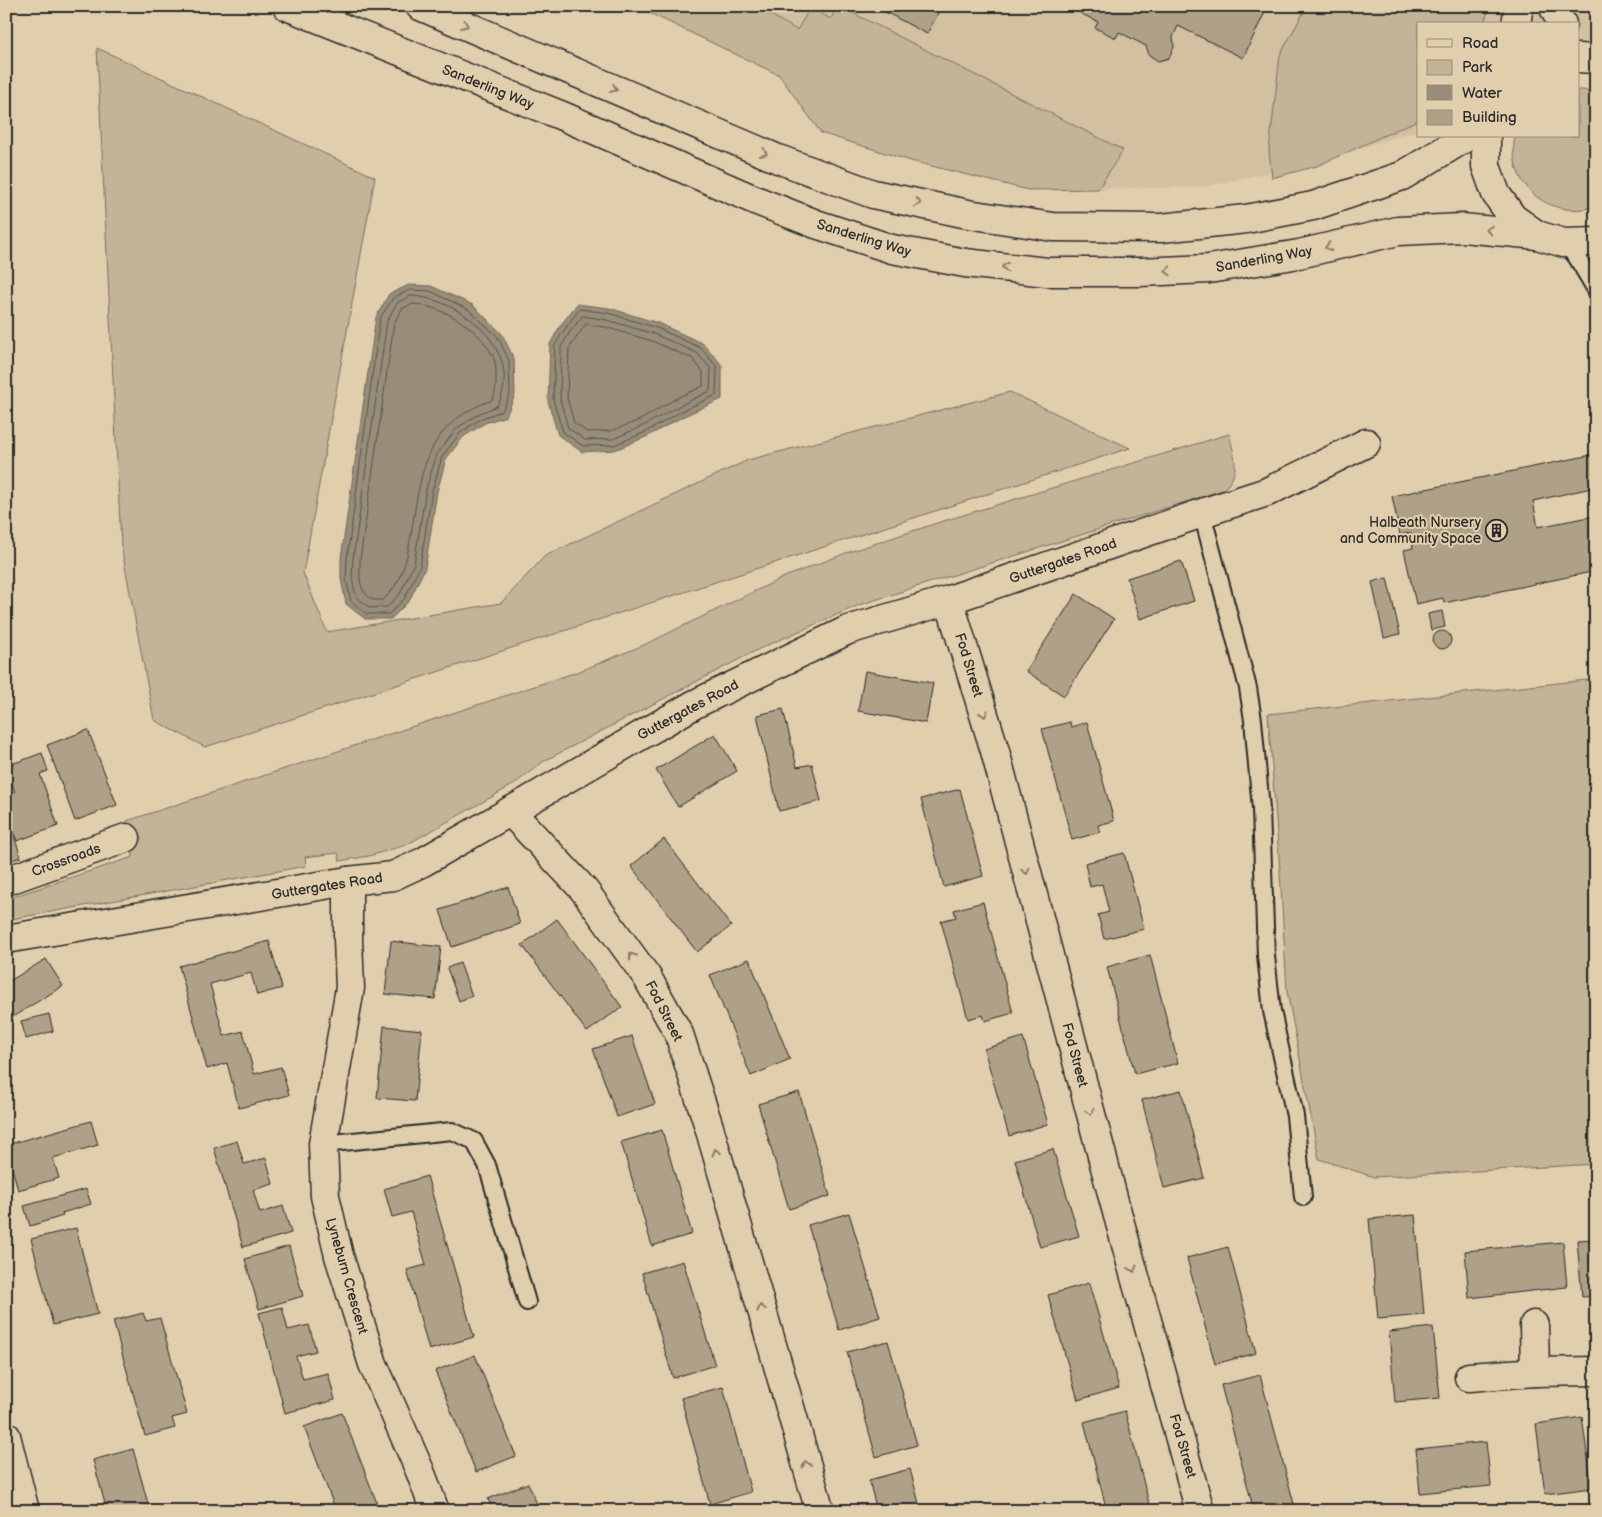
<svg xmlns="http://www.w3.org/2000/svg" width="1602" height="1517" font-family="'Balsamiq Sans',sans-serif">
<rect width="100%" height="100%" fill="#e1ceac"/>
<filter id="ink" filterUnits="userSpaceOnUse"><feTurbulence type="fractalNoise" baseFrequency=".02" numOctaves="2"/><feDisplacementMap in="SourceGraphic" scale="10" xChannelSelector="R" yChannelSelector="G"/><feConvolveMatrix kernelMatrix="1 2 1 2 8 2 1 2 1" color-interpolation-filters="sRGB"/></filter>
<g filter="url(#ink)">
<polygon fill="#d2c0a1" points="687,6 1596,6 1596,46 1578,51 1578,24 1418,24 1418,130 1316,162 1203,187 1028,190"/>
<g fill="#c3b397" stroke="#776f61">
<polygon points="635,6 755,6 797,30 810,8 831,19 837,6 839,6 1123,150 1098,189 1028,190 911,161 821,133 779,75"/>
<polygon points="1307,6 1488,6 1488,12 1483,24 1418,24 1418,120 1317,166 1272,178 1269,151 1280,55"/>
<polygon points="97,48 375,177 303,573 327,632 501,603 545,556 748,460 1010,392 1130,448 205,747 154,720 121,545"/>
<path d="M1578 90H1584L1596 95V205C1587 210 1575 210 1566 209 1530 204 1508 171 1515 136H1578Z"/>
<path d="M1229 434C1234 455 1242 473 1223 490L859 605 761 648 544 761 513 785 406 845 369 856 340 861 338 853 305 857 306 866 6 920V899L133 857 127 821 580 671 644 645 782 578 846 553 937 523Z"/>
<polygon points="1596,679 1596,1164 1374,1177 1319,1159 1287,991 1280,871 1268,714"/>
</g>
<g fill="#988d79" stroke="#6c665a">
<polygon points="409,285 431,286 473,305 502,334 514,359 515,395 506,416 485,423 463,437 446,459 437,492 425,568 409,601 391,619 365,619 346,604 341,579 341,558 376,317 389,294"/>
<polygon points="577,304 609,308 658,323 704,344 722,365 722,399 684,416 648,436 615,450 582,452 558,435 548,401 550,344 560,326"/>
</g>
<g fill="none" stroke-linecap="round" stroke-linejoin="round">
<g stroke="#57524a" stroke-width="1">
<polygon points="410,290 430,291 469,310 498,337 509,361 510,394 502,411 482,418 460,433 442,457 432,491 420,566 405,598 389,614 367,614 351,601 346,579 347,559 380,318 393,298"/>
<path d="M411 296C462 298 526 352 497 406L480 413 457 428 437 454 426 489 414 564 400 594 387 607 370 608 356 597 352 578 353 559 387 321 397 303Z"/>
<path d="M413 304C444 306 485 331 495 362 496 367 496 373 496 378 496 387 496 393 492 400 424 425 421 472 411 535 407 559 402 583 383 600H373C357 590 360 576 360 560L394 323 402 309Z"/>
<polygon points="580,309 608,313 657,328 701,348 717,367 716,395 682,411 646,432 614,445 583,446 563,432 553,400 555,345 565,329"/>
<polygon points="583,316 607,320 654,334 697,353 711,369 710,391 679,406 643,426 613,439 585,440 568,428 560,399 561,347 570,332"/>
<polygon points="586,324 605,327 652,341 693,359 703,372 703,386 675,399 640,420 611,431 587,432 574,423 567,398 569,349"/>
</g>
</g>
<g fill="#afa088" stroke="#2b2b2b">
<polygon points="874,6 942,6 927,34"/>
<polygon points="1066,6 1268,6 1243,58 1178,26 1173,37 1174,47 1169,58 1158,61 1149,55 1146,46 1119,32 1116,38 1095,28 1098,22"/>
<polygon points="1596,454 1596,487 1533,501 1538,527 1594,516 1596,525 1596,571 1444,603 1443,598 1416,604 1404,550 1413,548 1411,533 1400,535 1392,496"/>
<polygon points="1181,561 1194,601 1140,619 1127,578"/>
<polygon points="1387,578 1400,634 1384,638 1372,582"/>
<polygon points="1076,594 1114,619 1064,696 1026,671"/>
<polygon points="1442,611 1445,627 1431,630 1428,614"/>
<circle cx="1442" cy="640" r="9"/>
<polygon points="865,671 933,683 926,723 858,711"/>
<polygon points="783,709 797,767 812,764 821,801 779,811 757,715"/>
<polygon points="1070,722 1071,727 1087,722 1114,821 1098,825 1100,832 1072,840 1042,729"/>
<polygon points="88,730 117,805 75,821 47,745"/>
<polygon points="715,734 737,771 678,807 656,770"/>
<polygon points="42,753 48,771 40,774 58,826 17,841 6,811 6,795 15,792 6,766"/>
<polygon points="960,789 983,876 944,887 921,799"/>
<polygon points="6,826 9,835 13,833 21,857 6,862"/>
<polygon points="664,839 731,926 697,952 631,866"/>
<polygon points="1124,853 1144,929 1104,939 1098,915 1109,912 1102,884 1090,887 1085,863"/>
<polygon points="508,887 520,924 452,947 440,910"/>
<polygon points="983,902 1013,1013 985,1021 983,1015 968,1019 941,921 956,917 954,910"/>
<polygon points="557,919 622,1007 587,1032 522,945"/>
<polygon points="269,941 282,988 257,995 251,973 210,984 224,1036 243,1031 254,1074 281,1067 289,1095 239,1108 227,1063 207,1069 179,966"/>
<polygon points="391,941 441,947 435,999 385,994"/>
<polygon points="1150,955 1178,1063 1135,1074 1107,967"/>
<polygon points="46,959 63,986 6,1021 6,983"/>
<polygon points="749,959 790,1059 751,1076 710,975"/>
<polygon points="460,963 472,996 459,1001 447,968"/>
<polygon points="49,1014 53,1031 26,1039 21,1021"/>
<polygon points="384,1026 422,1030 415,1101 377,1098"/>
<polygon points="632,1036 655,1104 617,1117 593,1049"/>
<polygon points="1023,1037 1048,1124 1009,1136 984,1049"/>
<polygon points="1181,1090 1204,1178 1164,1188 1142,1100"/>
<polygon points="799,1092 830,1196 789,1209 758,1104"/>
<polygon points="91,1121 98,1145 53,1158 59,1178 18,1190 6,1145"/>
<polygon points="662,1130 692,1234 652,1246 621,1142"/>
<polygon points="237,1141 244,1164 266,1158 273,1184 253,1190 260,1213 283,1206 291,1233 243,1247 214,1148"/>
<polygon points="1053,1149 1079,1236 1040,1247 1015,1160"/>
<polygon points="427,1176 474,1337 429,1350 407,1270 426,1265 411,1212 392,1217 384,1189"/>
<polygon points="86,1189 91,1204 62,1213 63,1216 30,1226 24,1206"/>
<polygon points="849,1213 880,1317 839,1330 808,1225"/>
<polygon points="1415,1215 1424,1315 1378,1319 1369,1219"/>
<polygon points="76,1228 98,1314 53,1325 31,1239"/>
<polygon points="1596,1239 1596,1296 1582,1297 1577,1240"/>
<polygon points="1563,1242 1567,1287 1469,1298 1465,1251"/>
<polygon points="289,1246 303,1296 259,1309 245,1259"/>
<polygon points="1228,1247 1256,1353 1215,1364 1187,1258"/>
<polygon points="683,1261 715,1365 673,1378 642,1273"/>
<polygon points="1089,1283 1119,1388 1078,1400 1048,1295"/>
<polygon points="282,1307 288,1330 309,1325 316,1351 296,1356 303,1379 328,1373 335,1400 285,1413 259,1313"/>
<polygon points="143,1313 146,1321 160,1318 187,1414 172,1418 175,1428 145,1436 113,1321"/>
<polygon points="1433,1327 1440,1398 1395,1402 1389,1332"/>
<polygon points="888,1341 917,1445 876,1457 847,1352"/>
<polygon points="475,1355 516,1456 476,1472 435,1371"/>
<polygon points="1260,1375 1294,1504 1269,1511 1254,1511 1221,1385"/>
<polygon points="723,1387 751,1492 710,1504 681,1398"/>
<polygon points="1125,1411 1151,1511 1107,1511 1084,1422"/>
<polygon points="342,1413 380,1511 336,1511 304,1427"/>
<polygon points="1582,1417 1592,1488 1545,1494 1536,1424"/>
<polygon points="1486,1442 1491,1486 1420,1493 1416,1449"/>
<polygon points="133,1449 150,1511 107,1511 93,1460"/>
<polygon points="910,1469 921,1511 877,1511 869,1480"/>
<polygon points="528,1483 540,1511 493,1511 488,1499"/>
</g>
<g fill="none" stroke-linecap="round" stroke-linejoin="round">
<defs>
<g id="lane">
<polyline points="1564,243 1576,256 1596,290"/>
<polyline points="1202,513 1248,688 1253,720 1261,809 1266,956 1272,1011 1295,1116 1303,1197"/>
<polyline points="323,1144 452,1131 474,1141 487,1165 527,1302"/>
</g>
<g id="street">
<polyline points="1553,6 1562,24"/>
<polyline points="1516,24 1519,6"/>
<polyline points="949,600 995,751 1115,1205 1200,1511"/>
<polyline points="510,811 584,890 647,977 679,1034 709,1127 820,1511"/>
<polyline points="6,881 126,838"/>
<polyline points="348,881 348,939 350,988 323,1144 325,1196 339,1256 373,1364 420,1471 435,1511"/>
<polyline points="6,939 348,881 393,876 423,862 695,704 848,630 949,600 1202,513 1267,492 1366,443"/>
<polyline points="1534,1325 1535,1372"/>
<polyline points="1469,1377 1535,1372 1596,1371"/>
<polyline points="6,1436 25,1511"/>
</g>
<g id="secondary">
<polyline points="287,6 565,117 755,200 816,224 892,249 965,263 1047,272 1139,272 1209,269 1299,254 1398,231 1462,228 1537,235 1564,243 1596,242"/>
<polyline points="420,6 778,159 873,194 968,214 1053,227 1161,228 1246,219 1313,206 1402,176 1468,136"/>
<polyline points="1578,58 1596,59"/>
<polyline points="1486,136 1486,166 1496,194 1513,218 1537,235"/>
</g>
</defs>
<use href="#lane" stroke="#2b2b2b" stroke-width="20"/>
<use href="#street" stroke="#2b2b2b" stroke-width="31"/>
<use href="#secondary" stroke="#2b2b2b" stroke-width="31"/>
<use href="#lane" stroke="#e1ceac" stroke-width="16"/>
<use href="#street" stroke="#e1ceac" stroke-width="28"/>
<use href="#secondary" stroke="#e1ceac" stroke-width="28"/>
</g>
<defs><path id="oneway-chevron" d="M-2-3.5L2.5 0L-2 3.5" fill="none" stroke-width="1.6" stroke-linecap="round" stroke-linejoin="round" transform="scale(1.25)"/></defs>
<g stroke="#867c6c">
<use href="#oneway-chevron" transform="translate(465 25) rotate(23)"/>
<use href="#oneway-chevron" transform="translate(614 89) rotate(23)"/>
<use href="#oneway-chevron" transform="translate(764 153) rotate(24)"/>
<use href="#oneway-chevron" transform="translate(918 203) rotate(12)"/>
<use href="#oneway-chevron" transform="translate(1489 230) rotate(-175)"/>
<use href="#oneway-chevron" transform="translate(1328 247) rotate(167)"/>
<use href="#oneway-chevron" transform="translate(1005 267) rotate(-174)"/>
<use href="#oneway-chevron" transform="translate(1168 271) rotate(177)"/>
<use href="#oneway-chevron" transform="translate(984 714) rotate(73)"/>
<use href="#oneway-chevron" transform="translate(1026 871) rotate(75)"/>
<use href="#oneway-chevron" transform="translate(632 956) rotate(-126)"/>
<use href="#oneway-chevron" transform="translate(1090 1112) rotate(75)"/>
<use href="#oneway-chevron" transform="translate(716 1152) rotate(-106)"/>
<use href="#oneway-chevron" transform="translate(1133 1269) rotate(74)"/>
<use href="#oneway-chevron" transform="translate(761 1308) rotate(-106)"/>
<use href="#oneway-chevron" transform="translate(806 1464) rotate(-106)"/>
</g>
</g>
<defs>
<symbol id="building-ring" viewBox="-11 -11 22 22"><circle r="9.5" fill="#e1ceac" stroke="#2b2b2b" stroke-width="1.5"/><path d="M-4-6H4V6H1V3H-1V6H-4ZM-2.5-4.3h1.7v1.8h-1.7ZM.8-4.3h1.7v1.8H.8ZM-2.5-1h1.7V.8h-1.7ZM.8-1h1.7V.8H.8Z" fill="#2b2b2b"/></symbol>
</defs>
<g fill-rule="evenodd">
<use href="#building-ring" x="1484" y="518" width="25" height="25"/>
</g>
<g text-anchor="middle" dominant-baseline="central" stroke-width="4" stroke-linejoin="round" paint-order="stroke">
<g font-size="14" fill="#2b2b2b" stroke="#e1ceac">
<text transform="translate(488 87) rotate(22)">Sanderling Way</text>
<text transform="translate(864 238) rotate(17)">Sanderling Way</text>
<text transform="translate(1264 259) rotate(-10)">Sanderling Way</text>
<text transform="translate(1063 561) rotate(-19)">Guttergates Road</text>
<text transform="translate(969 665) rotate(73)">Fod Street</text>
<text transform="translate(688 710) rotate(-28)">Guttergates Road</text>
<text transform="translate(66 860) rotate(-20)">Crossroads</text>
<text transform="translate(327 886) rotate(-9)">Guttergates Road</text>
<text transform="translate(664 1011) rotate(63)">Fod Street</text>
<text transform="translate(1075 1055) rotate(75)">Fod Street</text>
<text transform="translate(347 1276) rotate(74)">Lyneburn Crescent</text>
<text transform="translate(1183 1446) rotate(74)">Fod Street</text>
</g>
<g font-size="14" fill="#2b2b2b" stroke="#e1ceac" text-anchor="end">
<text x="1481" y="522">Halbeath Nursery<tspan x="1481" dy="16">and Community Space</tspan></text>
</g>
</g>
<rect width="1602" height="1517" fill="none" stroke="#e1ceac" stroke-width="25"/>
<rect x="12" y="12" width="1577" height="1492" fill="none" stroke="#2b2b2b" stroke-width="2" filter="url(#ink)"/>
<rect x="1417" y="22" width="162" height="115" fill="#e1ceac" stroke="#988d78"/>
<rect x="1427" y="39" width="25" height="8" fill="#e1ceac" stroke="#988d78"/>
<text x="1462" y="48" font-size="15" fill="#2b2b2b">Road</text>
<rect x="1427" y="60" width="25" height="15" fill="#c3b397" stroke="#988d78"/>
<text x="1462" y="72" font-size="15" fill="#2b2b2b">Park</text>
<rect x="1427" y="85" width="25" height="15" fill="#988d79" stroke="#988d78"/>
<text x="1462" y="98" font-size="15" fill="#2b2b2b">Water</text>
<rect x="1427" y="110" width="25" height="15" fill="#afa088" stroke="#988d78"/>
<text x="1462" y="122" font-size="15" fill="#2b2b2b">Building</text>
</svg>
